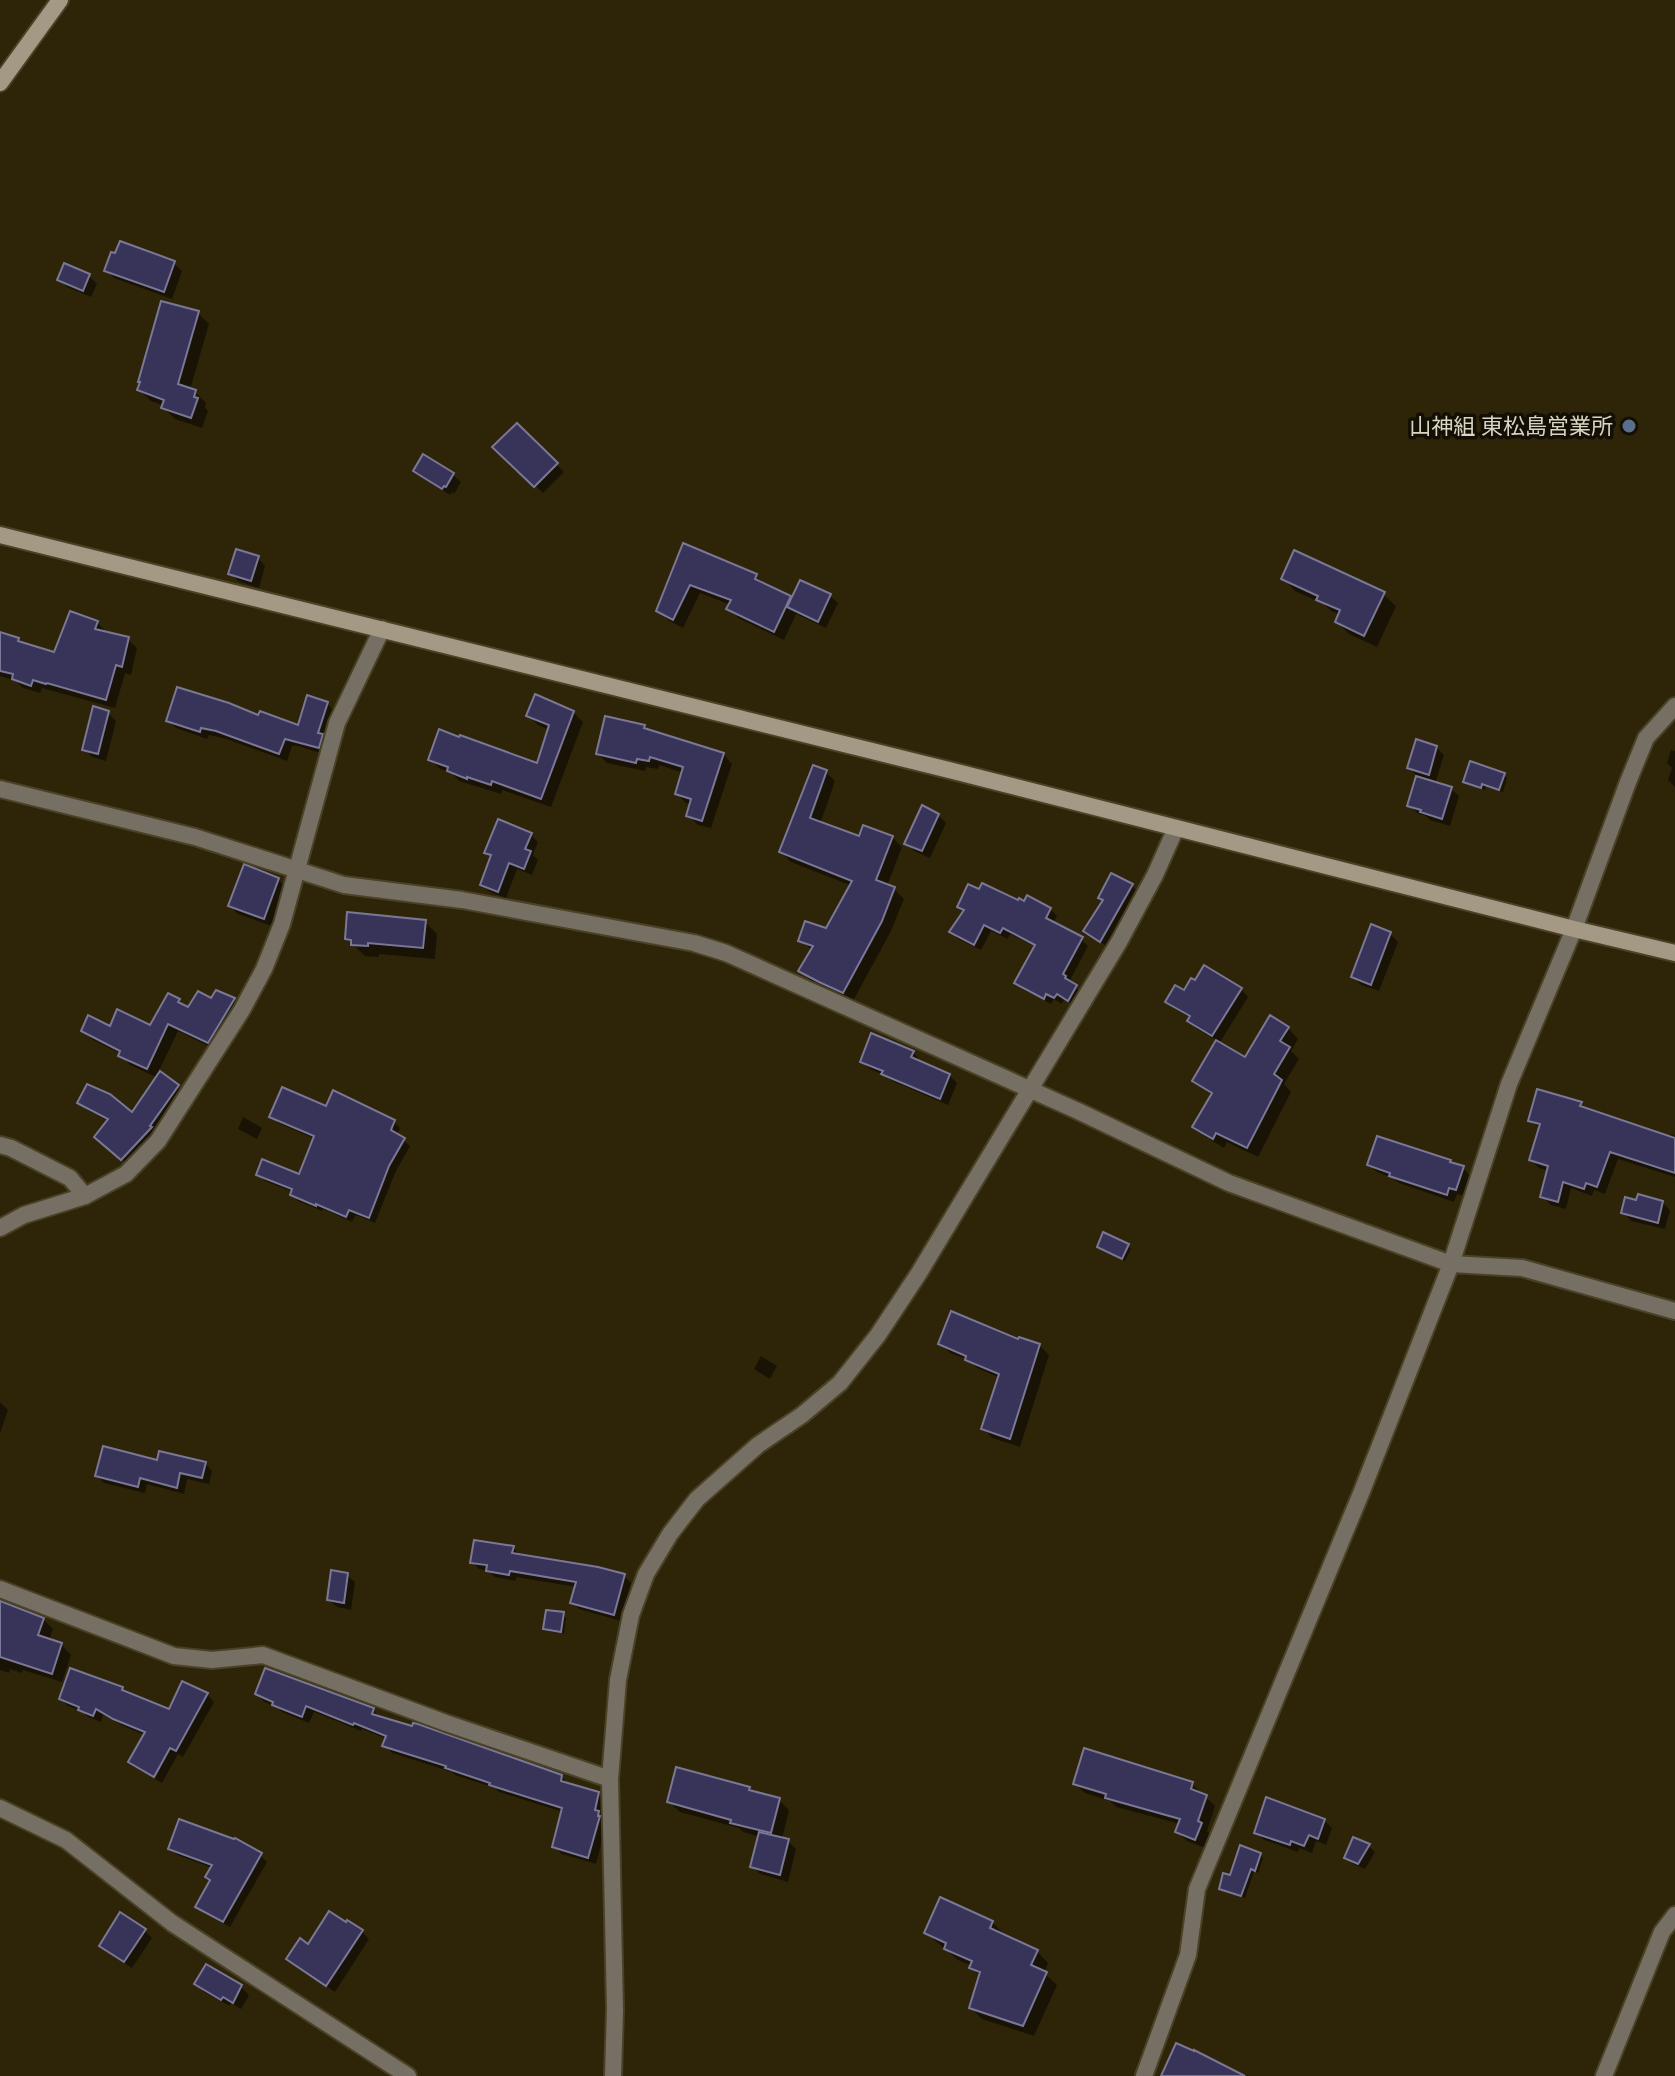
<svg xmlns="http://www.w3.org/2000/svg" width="1675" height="2076" font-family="Poppins,'Noto Sans JP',sans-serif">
<rect width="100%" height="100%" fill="#2e2508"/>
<g fill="#0007">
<polygon points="174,263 182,271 172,299 114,278 107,270"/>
<polygon points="89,276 97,284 91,297 67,287 59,279"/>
<polygon points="198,313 209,324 190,390 195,392 206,403 205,408 208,411 202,428 175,419 163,407 164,406 151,401 139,390"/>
<polygon points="517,425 564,472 543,493 495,447"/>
<polygon points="415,471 453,475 461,482 454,494 452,492 450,495 423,478"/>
<polygon points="684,545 756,576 765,585 792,601 830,596 838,603 826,628 796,614 784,640 738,618 729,608 731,605 700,593 683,628 668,620 659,610"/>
<polygon points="258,558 265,566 259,588 238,581 231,573"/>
<polygon points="1283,578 1383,594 1396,606 1377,647 1349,634 1337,622 1340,615 1331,611 1324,604 1295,591"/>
<polygon points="97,622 106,632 128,639 137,648 131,675 125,673 115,708 42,688 40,693 23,688 16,681 0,676 0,634 18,639 24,645 55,654"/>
<polygon points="327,703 334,711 326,755 298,746 292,746 287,761 226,739 209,735 207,739 176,728 168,721 260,718 299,728"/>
<polygon points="573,712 583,722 551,807 502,790 501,794 459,781 452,773 440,769 430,759 538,766 549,730 538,725 528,715"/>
<polygon points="108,713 116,721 106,761 92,757 84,749"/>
<polygon points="644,727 648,731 723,754 732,764 711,828 698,825 689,816 692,805 686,803 677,794 684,773 659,765 658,769 646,767 645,771 607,763 598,754"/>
<polygon points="1436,747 1444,755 1435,784 1451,789 1459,796 1450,826 1430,820 1426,816 1417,813 1409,805 1418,777 1409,768"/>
<polygon points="1671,750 1675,751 1675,787 1668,780 1672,768 1667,763"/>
<polygon points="826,772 835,781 820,824 860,839 892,837 902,847 887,886 894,889 904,899 891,931 853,1001 830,992 810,980 801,970 812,950 801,940 827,930 852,886 791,862 781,852"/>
<polygon points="1504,775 1507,778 1503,792 1486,786 1485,790 1469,785 1466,782"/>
<polygon points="938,815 946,823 930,858 914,851 907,843"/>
<polygon points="530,834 538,842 533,855 538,860 532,875 517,869 506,898 490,892 482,885 492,858 487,852"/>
<polygon points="278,879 286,887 272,926 238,914 230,906"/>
<polygon points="1132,886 1138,892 1107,946 1092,937 1105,901"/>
<polygon points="1019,903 1050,909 1057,916 1053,924 1081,939 1088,946 1069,982 1083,993 1076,1006 1064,1000 1062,1004 1054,999 1051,1004 1024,990 1017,983 1036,947 1010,934 1008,939 991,931 981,950 958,939 951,932 965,912 959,906"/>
<polygon points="425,922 437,934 435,959 379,954 379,957 365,956 347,939"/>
<polygon points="1390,934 1398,942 1379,991 1361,985 1353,977"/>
<polygon points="1241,989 1248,997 1219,1044 1246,1060 1288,1028 1298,1039 1291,1051 1299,1059 1284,1084 1291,1092 1258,1157 1227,1142 1224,1148 1206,1137 1195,1126 1213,1096 1194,1080 1218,1041 1197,1029 1189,1021 1191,1018 1175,1009 1167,1002 1185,992"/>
<polygon points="217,992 234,1000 243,1009 218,1051 178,1031 158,1073 185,1093 129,1165 103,1144 108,1121 87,1110 80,1103 132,1114 158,1078 130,1065 121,1054 93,1040 83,1031 151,1027 178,1001 186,1008 211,1001"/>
<polygon points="913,1052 920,1060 919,1063 949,1075 957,1083 948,1105 892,1081 886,1076 870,1069 862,1062"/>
<polygon points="1581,1104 1588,1111 1669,1139 1670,1134 1675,1136 1675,1177 1618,1159 1605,1194 1594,1190 1592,1196 1571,1188 1566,1209 1551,1205 1543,1197 1549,1171 1539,1168 1531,1160 1541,1129 1530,1120"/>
<polygon points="327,1109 394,1122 400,1128 397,1135 410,1146 395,1173 375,1223 356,1215 352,1222 323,1209 322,1211 298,1201 292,1194 293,1192 265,1181 259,1174 300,1176 315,1139 278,1123 272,1116"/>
<polygon points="243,1117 262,1128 257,1139 238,1129"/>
<polygon points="1450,1161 1454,1165 1463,1168 1470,1176 1464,1196 1457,1194 1454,1202 1399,1183 1393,1178 1377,1172 1369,1165"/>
<polygon points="1662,1202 1670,1210 1665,1229 1631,1221 1624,1213"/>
<polygon points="1128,1246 1131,1249 1125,1261 1099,1247"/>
<polygon points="1019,1342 1039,1345 1049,1355 1020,1447 992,1438 983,1428 1000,1378 977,1368 969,1360 950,1353 941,1343"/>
<polygon points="761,1356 777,1366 770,1379 754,1369"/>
<polygon points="0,1402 8,1410 0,1433"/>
<polygon points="158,1462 205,1463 212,1471 209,1484 187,1479 184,1494 147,1484 145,1493 104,1483 97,1476"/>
<polygon points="513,1548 520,1555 624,1576 631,1583 621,1621 579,1609 572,1602 577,1587 516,1577 516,1581 495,1577 488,1571 479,1569 472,1562"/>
<polygon points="347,1575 355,1582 351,1610 337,1607 329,1600"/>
<polygon points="0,1602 43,1619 53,1629 49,1640 61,1644 71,1655 62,1682 23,1670 22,1673 10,1669 9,1673 0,1670"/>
<polygon points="563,1614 566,1618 564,1634 549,1631 546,1628"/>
<polygon points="267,1670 373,1710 381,1718 561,1777 569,1784 598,1794 606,1802 602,1817 606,1821 606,1826 596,1864 562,1854 554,1847 563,1812 499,1792 495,1788 455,1775 452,1772 392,1753 385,1745 387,1739 362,1729 361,1731 314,1712 309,1723 282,1712 276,1706 264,1702 257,1694"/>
<polygon points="122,1689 128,1695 170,1711 207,1694 214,1702 183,1757 178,1754 162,1783 138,1769 130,1762 145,1735 123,1726 103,1715 101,1722 88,1717 82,1711 68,1706 61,1699"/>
<polygon points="1075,1784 1192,1784 1215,1806 1207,1831 1210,1834 1205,1848 1187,1841 1177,1832 1180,1824 1116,1807 1110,1801 1085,1793"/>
<polygon points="749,1789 754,1794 779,1800 789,1810 782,1839 788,1841 796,1849 788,1882 760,1874 752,1866 760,1837 743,1832 739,1828 680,1812 669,1802"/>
<polygon points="1324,1820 1332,1828 1326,1845 1316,1841 1312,1853 1299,1848 1298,1852 1264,1840 1256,1832"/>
<polygon points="1369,1846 1375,1852 1365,1869 1353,1864 1346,1858"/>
<polygon points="170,1848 260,1855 267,1862 230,1927 205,1914 198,1907 212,1881 213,1868 177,1855"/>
<polygon points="1260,1854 1263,1858 1258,1873 1254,1871 1245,1898 1225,1892 1222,1888 1231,1877"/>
<polygon points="992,1922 1004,1934 1003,1936 1037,1951 1048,1963 1044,1973 1057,1985 1034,2036 982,2019 971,2008 981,1977 972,1968 972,1966 958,1960 926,1933"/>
<polygon points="144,1930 152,1938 132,1968 109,1953 101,1946"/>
<polygon points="361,1931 369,1939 335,1992 297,1966 289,1959 309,1946"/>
<polygon points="197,1984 241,1987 249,1995 241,2009 231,2003 230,2006 204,1992"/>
</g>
<g fill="#373359" stroke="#7a7896" stroke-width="2">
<polygon points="120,241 175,261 164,292 104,271 111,252 115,253"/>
<polygon points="64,263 90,274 83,291 57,280"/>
<polygon points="161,301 199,311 178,384 196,390 194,397 198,398 191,418 161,408 164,400 137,390 140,382 138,382"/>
<polygon points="517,423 558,463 534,487 492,447"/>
<polygon points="423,454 454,473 446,487 444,486 442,489 413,471"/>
<polygon points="683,543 757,574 755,579 791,596 774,632 726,609 731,600 690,585 673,620 656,611"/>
<polygon points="236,549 259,556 251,581 228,574"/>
<polygon points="1294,550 1385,592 1364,636 1335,622 1340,610 1316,600 1318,596 1281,579"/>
<polygon points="800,580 831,594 818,622 787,607"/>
<polygon points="70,611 98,621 95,629 129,637 122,667 116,665 106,700 47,683 46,684 33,680 31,686 12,679 13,674 0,671 0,632 19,638 18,641 54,652"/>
<polygon points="177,687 229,703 258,715 260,711 298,725 307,695 328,702 318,733 323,734 319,748 285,739 279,754 216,731 201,728 200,732 166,721"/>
<polygon points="535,694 574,711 541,799 492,781 491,785 467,777 467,779 447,771 448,767 428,760 439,729 459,737 460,735 537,763 549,725 526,716"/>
<polygon points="93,706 109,711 98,754 82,750"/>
<polygon points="605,716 645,725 644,728 724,753 702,821 686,816 691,799 675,794 683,767 650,757 649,761 637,759 636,763 596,754"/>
<polygon points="1416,739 1437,746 1429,775 1407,768"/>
<polygon points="1470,761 1505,773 1499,790 1482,784 1481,788 1463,782"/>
<polygon points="813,765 827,770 810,818 859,836 863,825 893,836 876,880 895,887 882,921 843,993 819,982 798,971 813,946 798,941 805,921 826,928 852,881 779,852"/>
<polygon points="1416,776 1452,787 1442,819 1420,812 1421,810 1407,806"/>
<polygon points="922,805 939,814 922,851 904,844"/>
<polygon points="498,819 532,833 525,849 531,851 524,869 509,863 498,892 480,885 491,855 484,853"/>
<polygon points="244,864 279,878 264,919 228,906"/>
<polygon points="1111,873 1133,884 1100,942 1083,931 1103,900 1098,898"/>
<polygon points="982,883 1018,900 1019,898 1024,901 1027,895 1051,908 1046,918 1083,937 1063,974 1066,976 1065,978 1077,985 1068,1001 1057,994 1054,998 1046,994 1044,999 1014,983 1035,945 1003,928 1000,933 984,925 974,945 949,932 964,910 957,907 968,884 979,889"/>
<polygon points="347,912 426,920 423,948 368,943 368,946 351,945 351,940 345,939"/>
<polygon points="1371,924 1391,932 1371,985 1351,977"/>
<polygon points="1204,965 1242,988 1212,1036 1187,1021 1190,1016 1165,1002 1175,985 1184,990 1191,978 1195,980"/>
<polygon points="216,990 235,998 208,1043 168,1024 147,1069 118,1056 120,1051 81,1031 88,1015 110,1026 117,1009 150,1025 168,993 180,999 178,1002 188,1007 198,991 211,998"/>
<polygon points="1270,1015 1289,1027 1280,1041 1290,1047 1274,1074 1282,1080 1247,1148 1216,1133 1213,1139 1192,1127 1212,1093 1192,1081 1216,1040 1245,1057"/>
<polygon points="871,1033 914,1051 911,1057 950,1074 940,1099 881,1074 883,1071 860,1062"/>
<polygon points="160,1071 179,1085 150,1126 152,1127 121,1160 94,1137 108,1119 77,1103 87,1084 110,1094 132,1112"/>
<polygon points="282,1087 326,1106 333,1090 395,1120 391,1130 405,1138 389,1166 369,1218 349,1210 346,1217 316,1204 316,1206 290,1195 292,1189 256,1175 262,1159 299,1174 314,1136 269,1117"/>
<polygon points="1537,1089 1582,1102 1580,1106 1675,1138 1675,1173 1610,1152 1597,1187 1586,1183 1584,1189 1563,1182 1558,1202 1540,1197 1548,1166 1529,1160 1540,1124 1528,1121"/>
<polygon points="1377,1136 1451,1160 1450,1162 1464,1166 1456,1190 1449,1188 1447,1195 1389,1176 1390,1173 1367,1165"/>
<polygon points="1638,1194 1663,1201 1658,1223 1621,1213 1625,1197 1636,1200"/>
<polygon points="1103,1232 1129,1244 1122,1259 1097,1247"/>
<polygon points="951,1311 1018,1339 1019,1337 1040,1344 1010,1439 981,1429 999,1374 965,1360 966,1356 938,1344"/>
<polygon points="103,1446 157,1460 159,1451 206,1462 202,1478 180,1473 177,1488 140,1478 138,1487 95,1476"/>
<polygon points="474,1540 514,1546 512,1553 598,1567 625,1574 614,1615 570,1603 576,1582 510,1571 509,1575 486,1571 487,1565 470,1563"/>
<polygon points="331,1570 348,1573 344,1603 327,1600"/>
<polygon points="0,1601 44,1618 38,1635 62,1643 52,1674 0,1657"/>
<polygon points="546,1610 564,1612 561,1632 543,1629"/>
<polygon points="70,1668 123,1687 122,1690 169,1709 182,1681 208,1693 176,1751 170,1748 154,1777 128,1762 145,1732 113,1719 96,1709 93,1716 78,1710 79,1707 59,1699"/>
<polygon points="265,1668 374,1708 372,1714 412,1726 413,1723 418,1724 562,1775 561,1781 599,1792 595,1810 599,1811 598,1816 600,1816 588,1858 552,1847 562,1808 489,1785 490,1783 445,1768 446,1766 382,1746 386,1736 354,1723 353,1725 306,1706 302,1717 272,1705 273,1702 255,1694"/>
<polygon points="1084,1748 1193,1782 1191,1789 1207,1795 1198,1821 1202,1823 1195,1840 1175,1832 1180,1819 1105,1798 1106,1794 1073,1784"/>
<polygon points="676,1767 750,1787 749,1790 780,1798 771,1833 730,1823 731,1820 667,1802"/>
<polygon points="1266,1797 1325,1819 1318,1839 1309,1835 1304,1846 1291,1841 1290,1845 1254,1833"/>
<polygon points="179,1819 234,1839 235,1838 262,1853 223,1922 195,1907 210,1880 205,1877 212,1865 168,1849"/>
<polygon points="759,1832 789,1839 780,1875 750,1867"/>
<polygon points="1353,1837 1370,1844 1358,1864 1344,1858"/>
<polygon points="1240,1845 1261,1853 1255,1871 1251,1869 1241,1896 1219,1889 1223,1873 1230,1875"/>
<polygon points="940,1897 993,1921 990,1928 1038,1950 1031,1965 1047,1972 1023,2026 969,2008 980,1972 969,1968 972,1961 944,1949 946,1943 924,1933"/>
<polygon points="329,1911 346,1922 347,1920 363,1930 326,1986 286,1959 300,1938 308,1944"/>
<polygon points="120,1912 146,1929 124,1962 99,1946"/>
<polygon points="206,1964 242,1985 233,2003 223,1997 221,2000 194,1984"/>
<polygon points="1176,2043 1194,2051 1194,2050 1245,2076 1161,2076"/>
</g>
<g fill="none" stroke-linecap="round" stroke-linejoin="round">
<defs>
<g id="street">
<polyline points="0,789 195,837 344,885 462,900 694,943 726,953 1078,1111 1229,1183 1451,1264 1522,1268 1675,1311"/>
<polyline points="0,1145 11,1148 70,1178 85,1196"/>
<polyline points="0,1228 24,1215 85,1196 126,1174 158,1141 242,1010 264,969 282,924 337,723 382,629"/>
<polyline points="0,1589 174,1656 212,1660 263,1655 446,1723 610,1779"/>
<polyline points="0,1808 66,1840 172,1923 408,2076"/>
<polyline points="613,2076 615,2009 610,1779 618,1680 631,1615 646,1574 670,1534 697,1499 758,1445 802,1415 840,1383 878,1335 919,1273 1119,942 1155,875 1176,828"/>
<polyline points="1144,2076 1188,1955 1197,1889 1362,1491 1451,1264 1509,1084 1574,929 1628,782 1646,738 1675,706"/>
<polyline points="1604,2076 1662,1932 1675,1915"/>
</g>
<g id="secondary">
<polyline points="0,83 60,0"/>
<polyline points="0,535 953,771 1574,929 1675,953"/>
</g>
</defs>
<use href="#street" stroke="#4a4126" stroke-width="20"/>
<use href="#secondary" stroke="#4a4126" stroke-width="20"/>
<use href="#street" stroke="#757063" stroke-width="16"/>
<use href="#secondary" stroke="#a39985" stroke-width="16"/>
</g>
<circle fill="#5c6f8a" stroke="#130f04" stroke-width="3" cx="1629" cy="426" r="8"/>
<g text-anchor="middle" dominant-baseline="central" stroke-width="7" stroke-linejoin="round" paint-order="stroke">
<g font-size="22" fill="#dad4c4" stroke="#130f04" text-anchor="end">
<text x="1613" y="426">山神組 東松島営業所</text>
</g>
</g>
</svg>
